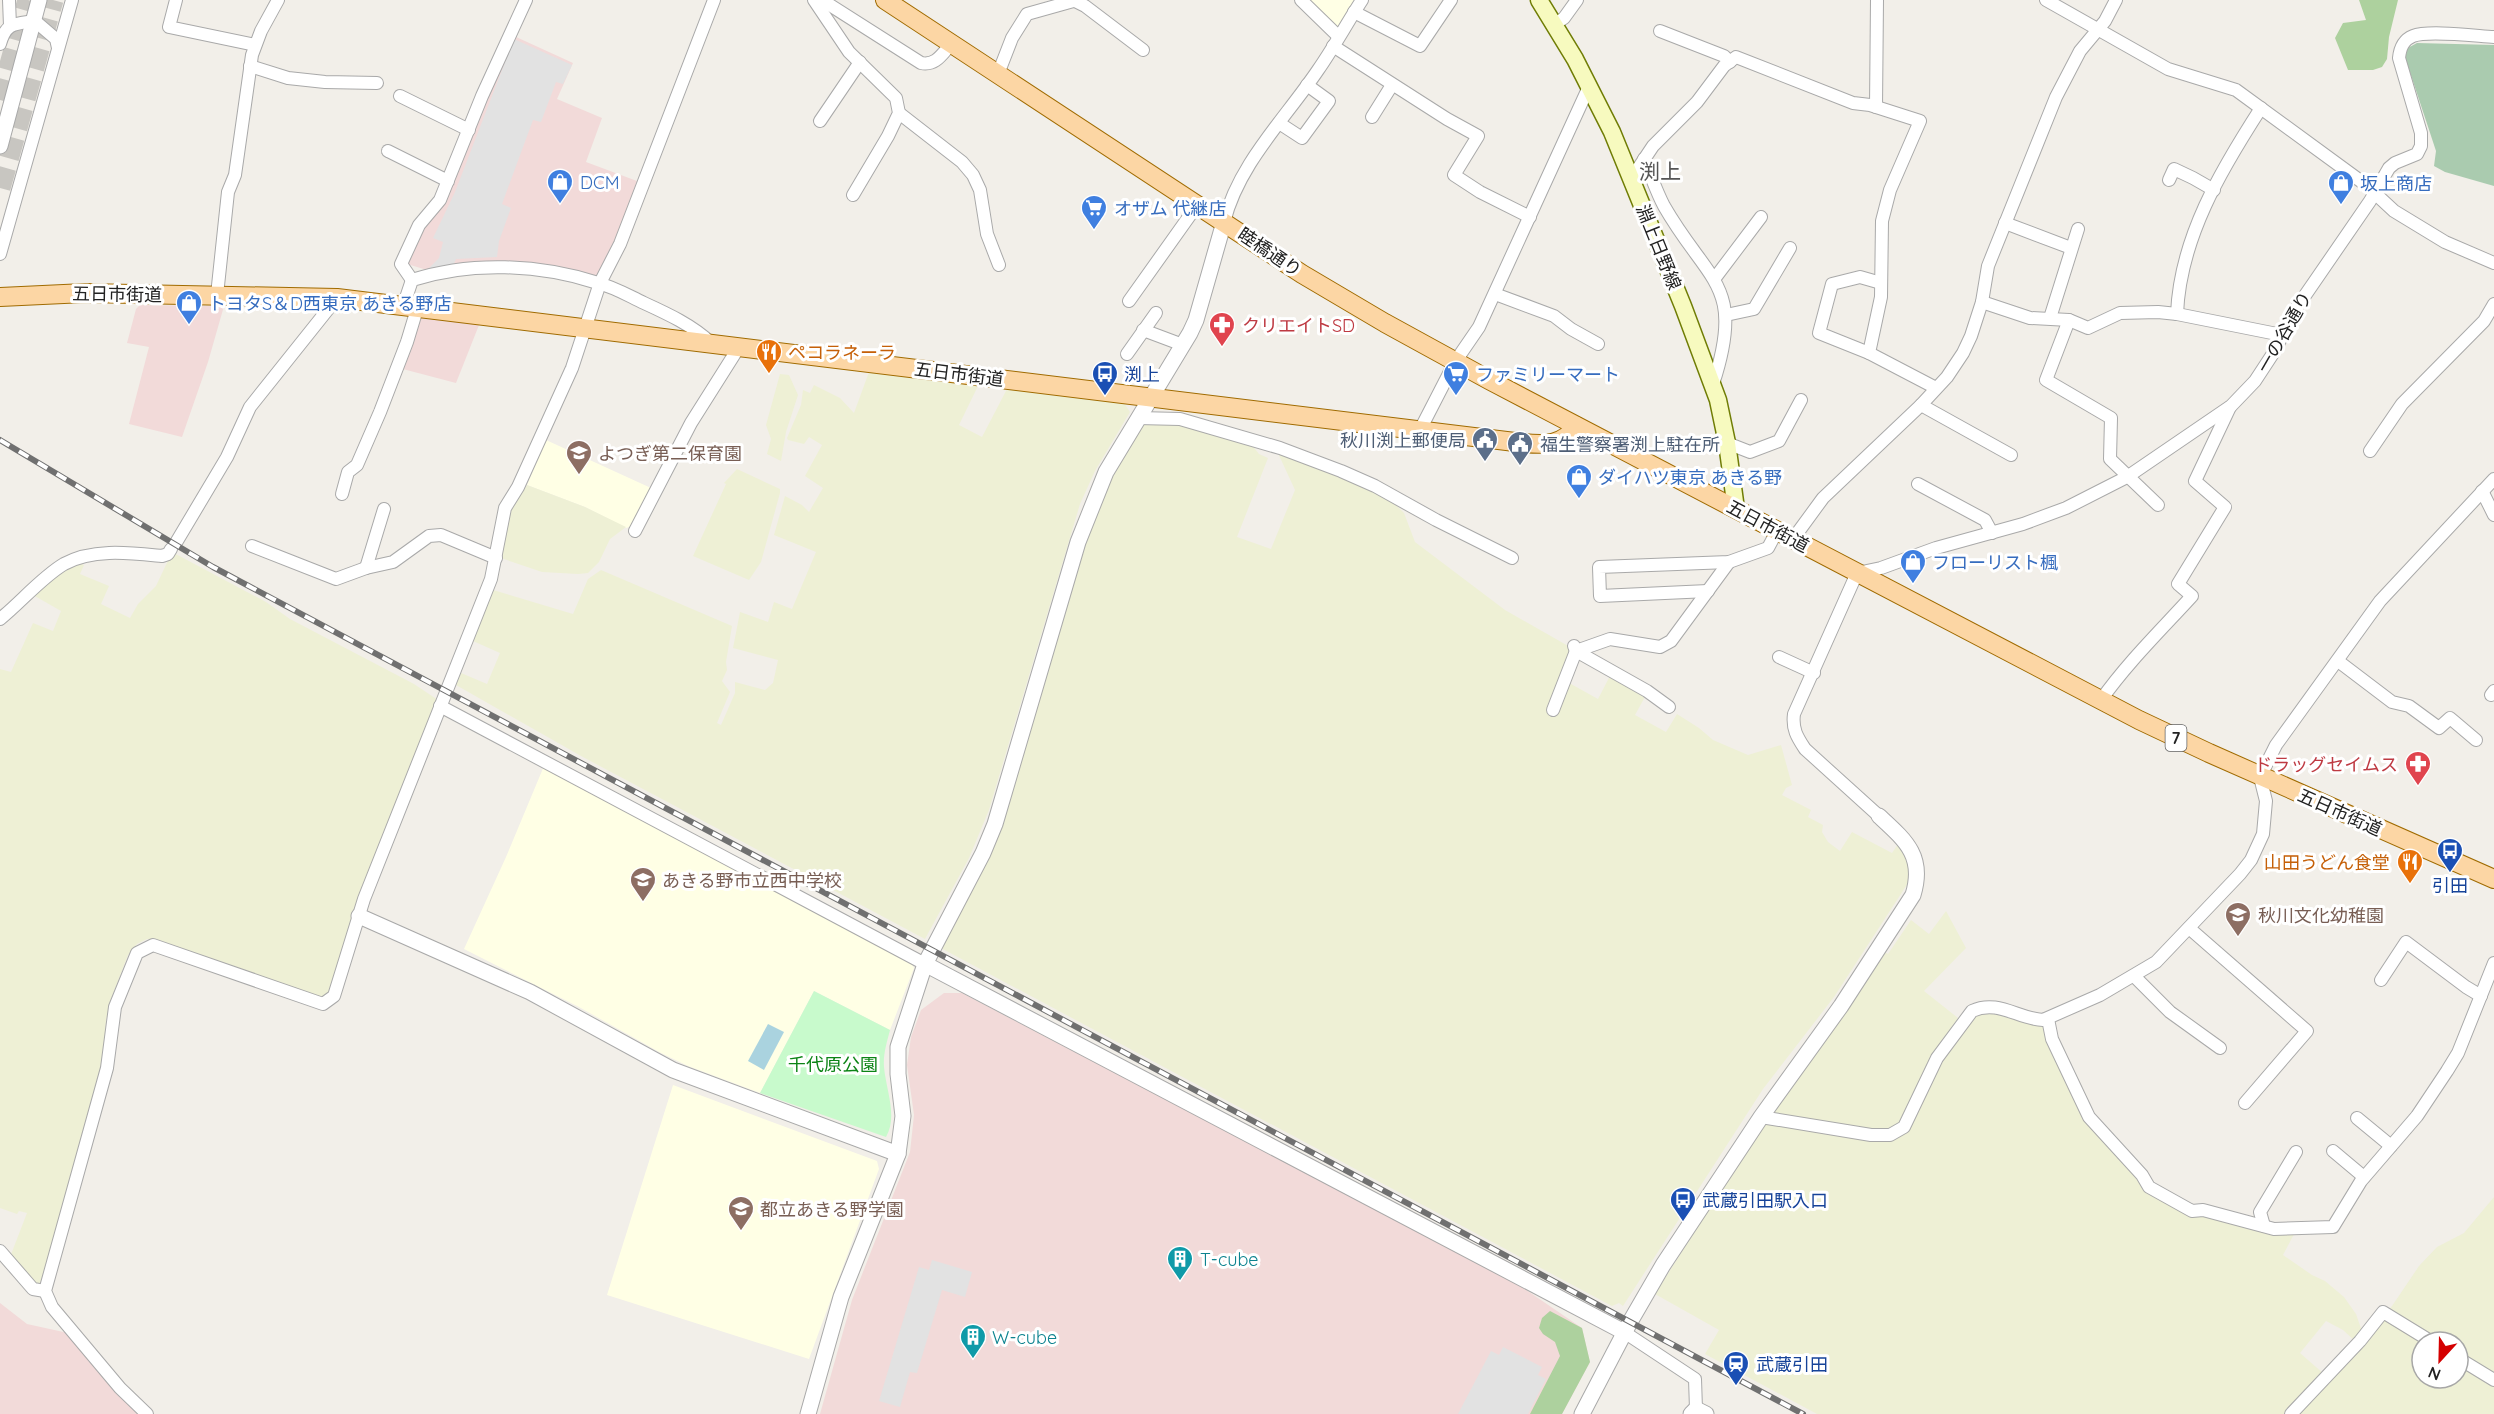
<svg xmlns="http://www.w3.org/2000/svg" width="2494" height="1414" font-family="Quicksand,'Noto Sans JP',sans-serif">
<rect width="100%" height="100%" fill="#f2efe9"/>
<g fill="#f2dad9">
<polygon points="514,36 573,63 557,99 602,118 586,162 637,181 615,242 596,278 559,269 427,270 407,264"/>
<polygon points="140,305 224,306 208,362 182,437 129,424 149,347 127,343 136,309"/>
<polygon points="416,317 479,325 456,383 399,368"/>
<polygon points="944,993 962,993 1516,1283 1582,1328 1590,1362 1562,1414 820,1414 852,1300 910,1152 914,1115 907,1065 911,1037 921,1010"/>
<polygon points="0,1303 27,1324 68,1333 140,1414 0,1414"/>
</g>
<g fill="#ffffe5">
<polygon points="1304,0 1357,0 1339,26 1332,26"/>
<polygon points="546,440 651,488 632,526 626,528 585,507 527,485"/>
<polygon points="544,766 910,961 914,968 890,1030 814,991 760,1093 688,1066 661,1053 579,1007 464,949 506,857"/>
<polygon points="673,1085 877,1161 879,1169 809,1359 607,1295"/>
</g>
<g fill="#eef0d5">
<polygon points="869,372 978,386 959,425 982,437 1007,389 1124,403 1130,412 1095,471 1080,504 989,810 969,858 925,939 581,756 456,685 461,673 487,684 500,653 473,641 493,590 573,614 588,579 601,570 732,626 726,662 727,670 722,681 730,692 717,723 721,725 735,693 735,682 765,690 773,683 778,660 733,648 740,612 768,622 774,602 792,609 816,552 774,535 785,496 802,505 809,512 823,488 805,476 822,445 809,437 804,444 788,440 787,438 801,405 803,390 810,393 814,385 840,398 854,413"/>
<polygon points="780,374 789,375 798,395 786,432 781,461 767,454 771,439 766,425"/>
<polygon points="1146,423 1151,425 1180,424 1252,445 1259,454 1268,458 1237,537 1271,549 1295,490 1277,451 1320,466 1388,497 1404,513 1415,542 1505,610 1570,647 1573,653 1562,679 1598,699 1611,674 1646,695 1635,715 1666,732 1677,714 1699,728 1713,740 1748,755 1781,745 1792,785 1786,788 1782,795 1811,810 1808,817 1823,825 1822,832 1828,842 1840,851 1852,832 1892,853 1898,844 1908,860 1910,880 1834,997 1763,1089 1623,1306 1619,1303 1612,1306 939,947 991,848 1085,539 1114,466 1141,424"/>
<polygon points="737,469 780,489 780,493 761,562 749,580 693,556 726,484 724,483"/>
<polygon points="527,485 585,507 626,527 610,539 599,562 588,573 578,574 542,572 501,558 511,510"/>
<polygon points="172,552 266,602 290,619 414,684 438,700 329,996 322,999 159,940 147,939 137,944 128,955 111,999 106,1020 103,1063 53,1242 40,1283 33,1284 10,1257 27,1213 19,1211 17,1214 0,1208 0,669 11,672 33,623 53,631 61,611 33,595 59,572 77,562 84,565 80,574 109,586 101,604 130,618 138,604 156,586"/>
<polygon points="1946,911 1966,948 1924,991 1958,1018 1930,1061 1908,1113 1895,1128 1882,1132 1776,1115 1773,1109 1883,951 1888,954 1911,920 1929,934"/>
<polygon points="1990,1013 2045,1027 2084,1115 2139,1175 2142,1185 2207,1212 2299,1232 2293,1236 2283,1255 2312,1275 2325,1281 2344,1297 2356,1314 2363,1334 2356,1342 2343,1330 2326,1321 2300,1353 2324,1374 2288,1414 1817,1414 1705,1354 1719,1330 1655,1294 1763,1124 1769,1122 1894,1138 1936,1069 1975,1016"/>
<polygon points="2494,1197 2494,1374 2458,1351 2458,1342 2443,1342 2390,1309 2419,1266 2437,1247 2464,1233"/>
<polygon points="2381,1320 2387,1320 2422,1342 2422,1378 2458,1378 2458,1364 2494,1386 2494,1414 2294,1414"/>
</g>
<g fill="#add19e">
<polygon points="2359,0 2398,0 2389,37 2387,59 2382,67 2373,70 2348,70 2335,38 2343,23 2366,20"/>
<polygon points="1550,1311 1582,1328 1590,1362 1562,1414 1530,1414 1560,1356 1555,1342 1543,1334 1539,1328 1542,1318"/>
</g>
<polygon fill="#aacbaf" points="2417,43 2494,45 2494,186 2445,172 2434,166 2436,151 2405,57 2406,49"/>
<path fill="#c8facc" d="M814 991 890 1030C887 1042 883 1054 884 1067 886 1090 898 1116 886 1137L760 1093Z"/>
<g fill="#e2e2e2">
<polygon points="514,39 572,65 563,84 556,82 541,122 533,120 502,204 511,208 499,241 497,257 456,259 453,266 427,270 439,258 443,242 433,238 455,192"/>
<polygon points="932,1260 972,1272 965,1297 942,1290 917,1373 910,1372 900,1407 879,1401 919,1267 929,1270"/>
<polygon points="1503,1347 1542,1367 1538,1375 1546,1379 1528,1414 1458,1414 1491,1351 1499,1355"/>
</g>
<polygon fill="#aad3df" points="768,1024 784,1032 764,1070 748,1061"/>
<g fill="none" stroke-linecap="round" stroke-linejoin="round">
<g stroke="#c8c6c1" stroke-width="21" stroke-dasharray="21 10" stroke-linecap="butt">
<polyline points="0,100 28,0"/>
<polyline points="0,188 53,0"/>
</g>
<defs>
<g id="minor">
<polyline points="9,0 10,26"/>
<polyline points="176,0 169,27 255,45"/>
<polyline points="814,0 849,52 896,98 899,113 888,136 853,195"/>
<path d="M822 0 921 63C936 66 942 54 952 43"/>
<polyline points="1073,0 1085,6 1143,50"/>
<polyline points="1301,0 1338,36"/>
<polyline points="2046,0 2168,69 2236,90 2366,185 2394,211 2445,242 2494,263"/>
<polyline points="1354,12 1420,46 1451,0"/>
<polyline points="1555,24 1564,18 1577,0"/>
<polyline points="1660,31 1724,56 1730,62"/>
<path d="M0 44C6 22 15 24 35 21L56 39 58 48"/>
<polyline points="1333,46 1447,119 1478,136 1454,175 1480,192 1530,217"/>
<polyline points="250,66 288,78 325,82 377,83"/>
<polyline points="998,74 1012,38 1027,14 1077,0"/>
<polyline points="400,96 469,130"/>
<polyline points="1876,107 1877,0"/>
<polyline points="899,113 962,162 973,175 980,190 987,234 999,265"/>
<polyline points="1372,117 1392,85"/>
<polyline points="820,121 860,62"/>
<polyline points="1279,123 1302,138 1329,101 1307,85"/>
<polyline points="388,151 448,181"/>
<path d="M1644 159C1651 175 1656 191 1664 206 1708 283 1746 284 1713 384"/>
<polyline points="1631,179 1653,146 1697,102 1724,66 1736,57 1853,103 1870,105 1920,121 1890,190 1882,221 1881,297 1869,353 1936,388"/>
<polyline points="2169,180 2174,169 2193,178 2214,190"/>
<path d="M1224 222C1239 163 1285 119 1318 70 1334 47 1347 23 1362 0"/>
<polyline points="2005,223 2071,248"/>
<polyline points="0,254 72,0"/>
<polyline points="1715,278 1761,217"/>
<polyline points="412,280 401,264 419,225 440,200 482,96 526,0"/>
<polyline points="1495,294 1554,316 1571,329 1598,344"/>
<polyline points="217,295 228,192 235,175 252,55 261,31 278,0"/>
<polyline points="1129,301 1198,204"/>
<polyline points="1982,302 2030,318 2069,320 2088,328 2120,313 2158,312 2177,314 2282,335"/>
<path d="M403 307 412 280C471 261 539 264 598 283 614 287 629 296 644 303 668 314 692 325 711 343"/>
<path d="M2177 314C2180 238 2221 170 2261 108"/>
<polyline points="1726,315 1754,309 1790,248"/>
<polyline points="2050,318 2078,229"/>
<polyline points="2069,320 2046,380 2111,418 2110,459 2158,505"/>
<polyline points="1143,330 1183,345"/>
<polyline points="1869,353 1819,333 1832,284 1860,277 1881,283"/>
<polyline points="1127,354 1156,313"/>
<polyline points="1921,405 2011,455"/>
<polyline points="1138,418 1180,419 1280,448 1341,471 1375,486 1436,520 1512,558"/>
<polyline points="1420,430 1455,362 1479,327 1587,91 1591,90"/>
<polyline points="1727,443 1750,452 1779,441 1801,400"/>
<polyline points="2370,451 2402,404 2484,321 2494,304"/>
<polyline points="1918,484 1985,520 1992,533"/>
<polyline points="2482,491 2494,515"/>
<polyline points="342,494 348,472 357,465 380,412 407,342 417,309"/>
<polyline points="635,531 691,423 739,347"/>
<polyline points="1793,539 1823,498 1921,405 1947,377 1963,353 1971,336 1982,302 1988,266 2056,97 2080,51 2105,21 2116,0"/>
<polyline points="177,541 227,457 250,407 337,298"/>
<polyline points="252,546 336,579 366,568 393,562 429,536 441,535 496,558"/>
<polyline points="366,568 384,509"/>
<polyline points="1708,591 1600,596 1599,567 1729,562 1768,548 1777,531"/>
<path d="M0 619C20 603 42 577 64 564 93 548 131 553 162 556L168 554 171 549"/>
<polyline points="1574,646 1576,651 1647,691 1669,707"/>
<polyline points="1779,657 1814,673"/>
<polyline points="2338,661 2392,702 2409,706 2439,728 2450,718 2476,740"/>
<polyline points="2491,695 2494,691"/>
<path d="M2101 700C2128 662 2161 630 2192 596L2178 584 2225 507 2195 481 2230 407"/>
<polyline points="440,706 925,964"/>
<polyline points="1553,710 1576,651 1610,639 1660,647 1671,641 1729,562"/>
<path d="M1879 816 1805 749C1797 737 1792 729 1794 714L1857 573 1881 568 1936 548 2023 524 2066 508 2127 477 2231 406 2255 381 2274 352 2295 310 2370 201 2389 168 2395 163 2417 154 2421 146V133L2399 58C2400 48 2403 40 2413 36 2428 30 2476 36 2494 37"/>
<polyline points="2189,928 2307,1031 2245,1103"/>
<polyline points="2134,976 2170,1012 2220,1048"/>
<polyline points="2381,980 2406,942 2466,987 2481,996"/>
<polyline points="2048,1019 2052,1039 2089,1117 2142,1175 2149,1187 2192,1211 2203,1210 2274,1229 2333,1227 2361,1181 2417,1116 2447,1071 2458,1053 2494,963"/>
<path d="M1761 1117 1871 1135H1890L1904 1127 1937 1058 1972 1011C1998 999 2018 1019 2043 1020L2100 995 2156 962 2240 874 2251 860 2263 834 2266 801 2260 777 2276 745 2380 601 2494 479"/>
<polyline points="2357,1118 2391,1146"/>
<polyline points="2333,1151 2364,1177"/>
<polyline points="2264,1226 2260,1212 2296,1152"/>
<polyline points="0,1251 33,1289 45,1291"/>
<polyline points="1624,1332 1695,1379 1696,1409"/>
<polyline points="2458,1358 2494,1380"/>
<polyline points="147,1414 120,1388 52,1307 45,1291 107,1068 115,1007 137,953 153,945 323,1004 334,996 364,899 491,579 505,508 518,487 572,368 600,283 620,244 714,0"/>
<polyline points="2291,1414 2360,1341 2383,1312 2432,1342"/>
</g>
<g id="tertiary">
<polyline points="0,146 39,0"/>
<polyline points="359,916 530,992 673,1070 898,1154"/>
<polyline points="925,964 1624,1332"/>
<polyline points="808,1414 841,1297 898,1154 903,1116 898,1074 898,1047 925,964 983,853 995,824 1078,542 1106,472 1190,333 1196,320 1224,222"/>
<path d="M1582 1414 1630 1322 1663 1265 1761 1117 1841 1006 1913 895C1925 856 1905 840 1879 816"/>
<polyline points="1691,1414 1696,1409 1706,1414"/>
</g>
<polyline id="secondary" points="1539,0 1575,59 1612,132 1683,306 1718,400 1727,443 1736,509"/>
<g id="primary">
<polyline points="885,0 1302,274 1385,323 1489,380 2139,720 2209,753 2494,879"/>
<path d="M0 297 85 293 337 298 1523 443C1545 445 1563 446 1576 426"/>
</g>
</defs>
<use href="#minor" stroke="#a9a9a9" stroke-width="14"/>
<use href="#tertiary" stroke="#a9a9a9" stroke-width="17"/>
<use href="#secondary" stroke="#707d05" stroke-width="19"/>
<use href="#primary" stroke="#a06b00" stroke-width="20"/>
<use href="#minor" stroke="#fff" stroke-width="12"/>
<use href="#tertiary" stroke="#fff" stroke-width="15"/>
<use href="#secondary" stroke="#f7fabf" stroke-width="16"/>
<use href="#primary" stroke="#fcd6a4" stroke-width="18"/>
<defs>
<polyline id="rail" points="0,440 213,567 1803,1414"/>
</defs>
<use href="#rail" stroke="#707070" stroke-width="6"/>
<use href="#rail" stroke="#fff" stroke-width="4" stroke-dasharray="11" stroke-linecap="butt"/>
</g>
<defs>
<symbol id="shop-pin" viewBox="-11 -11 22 30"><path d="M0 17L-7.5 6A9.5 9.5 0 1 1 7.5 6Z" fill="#3f7fe0" stroke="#fff"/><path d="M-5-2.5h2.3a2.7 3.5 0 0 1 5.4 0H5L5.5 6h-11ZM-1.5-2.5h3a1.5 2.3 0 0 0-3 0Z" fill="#fff"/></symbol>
<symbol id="supermarket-pin" viewBox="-11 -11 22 30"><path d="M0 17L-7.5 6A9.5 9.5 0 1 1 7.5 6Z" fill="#3f7fe0" stroke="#fff"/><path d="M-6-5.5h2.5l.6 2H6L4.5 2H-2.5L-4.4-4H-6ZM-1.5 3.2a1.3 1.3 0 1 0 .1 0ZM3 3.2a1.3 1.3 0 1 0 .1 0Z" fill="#fff"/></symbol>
<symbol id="pharmacy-pin" viewBox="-11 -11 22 30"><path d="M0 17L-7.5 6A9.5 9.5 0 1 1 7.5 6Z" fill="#e0444e" stroke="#fff"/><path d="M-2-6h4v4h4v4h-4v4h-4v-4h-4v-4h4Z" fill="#fff"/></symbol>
<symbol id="restaurant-pin" viewBox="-11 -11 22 30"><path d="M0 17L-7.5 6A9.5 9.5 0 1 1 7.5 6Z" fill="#e8710a" stroke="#fff"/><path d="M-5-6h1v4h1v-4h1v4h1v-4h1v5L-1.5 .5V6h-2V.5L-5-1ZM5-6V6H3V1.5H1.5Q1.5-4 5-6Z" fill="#fff"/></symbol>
<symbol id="bus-pin" viewBox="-11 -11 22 30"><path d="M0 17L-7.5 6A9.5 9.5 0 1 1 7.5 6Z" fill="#1a4fb4" stroke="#fff"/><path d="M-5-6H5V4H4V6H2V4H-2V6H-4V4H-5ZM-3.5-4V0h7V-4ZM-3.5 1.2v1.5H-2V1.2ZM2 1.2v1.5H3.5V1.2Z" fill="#fff"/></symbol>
<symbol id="civic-pin" viewBox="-11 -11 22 30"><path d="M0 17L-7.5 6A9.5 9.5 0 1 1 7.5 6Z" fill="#5c6f8a" stroke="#fff"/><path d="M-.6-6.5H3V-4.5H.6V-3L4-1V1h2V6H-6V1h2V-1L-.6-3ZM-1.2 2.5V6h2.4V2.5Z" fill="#fff"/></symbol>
<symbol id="school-pin" viewBox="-11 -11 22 30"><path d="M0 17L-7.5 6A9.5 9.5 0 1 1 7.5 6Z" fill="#8d6e63" stroke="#fff"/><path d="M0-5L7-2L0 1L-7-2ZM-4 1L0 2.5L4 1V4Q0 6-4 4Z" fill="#fff"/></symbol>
<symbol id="building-pin" viewBox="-11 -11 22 30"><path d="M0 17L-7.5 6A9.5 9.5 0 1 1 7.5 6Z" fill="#0f9aa8" stroke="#fff"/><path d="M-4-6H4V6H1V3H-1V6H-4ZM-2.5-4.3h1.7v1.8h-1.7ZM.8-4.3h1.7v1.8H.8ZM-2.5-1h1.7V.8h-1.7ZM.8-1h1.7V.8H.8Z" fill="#fff"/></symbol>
<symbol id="station-pin" viewBox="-11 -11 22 30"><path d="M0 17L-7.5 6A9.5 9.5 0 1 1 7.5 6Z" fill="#1a4fb4" stroke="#fff"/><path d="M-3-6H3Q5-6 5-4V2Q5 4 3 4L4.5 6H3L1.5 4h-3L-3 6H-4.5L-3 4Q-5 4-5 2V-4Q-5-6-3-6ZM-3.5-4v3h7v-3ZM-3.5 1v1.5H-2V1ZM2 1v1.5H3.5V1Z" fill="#fff"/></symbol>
</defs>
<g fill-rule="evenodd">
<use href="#shop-pin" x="545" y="167" width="30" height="40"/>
<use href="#shop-pin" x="2326" y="168" width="30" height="40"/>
<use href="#supermarket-pin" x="1079" y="193" width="30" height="40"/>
<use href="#shop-pin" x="174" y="288" width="30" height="40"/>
<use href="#pharmacy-pin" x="1207" y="310" width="30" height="40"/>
<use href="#restaurant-pin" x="754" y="337" width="30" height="40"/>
<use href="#bus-pin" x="1090" y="359" width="30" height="40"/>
<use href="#supermarket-pin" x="1441" y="359" width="30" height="40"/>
<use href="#civic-pin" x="1470" y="425" width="30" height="40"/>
<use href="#civic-pin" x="1505" y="429" width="30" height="40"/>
<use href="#school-pin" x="564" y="438" width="30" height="40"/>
<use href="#shop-pin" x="1564" y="462" width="30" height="40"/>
<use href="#shop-pin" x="1898" y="547" width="30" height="40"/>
<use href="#pharmacy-pin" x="2403" y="749" width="30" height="40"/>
<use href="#bus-pin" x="2435" y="836" width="30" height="40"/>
<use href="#restaurant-pin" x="2395" y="847" width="30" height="40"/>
<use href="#school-pin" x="628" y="865" width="30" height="40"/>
<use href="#school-pin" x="2223" y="900" width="30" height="40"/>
<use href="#bus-pin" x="1668" y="1185" width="30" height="40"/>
<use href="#school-pin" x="726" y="1194" width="30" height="40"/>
<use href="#building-pin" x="1165" y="1244" width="30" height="40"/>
<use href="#building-pin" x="958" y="1322" width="30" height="40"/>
<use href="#station-pin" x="1721" y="1349" width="30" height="40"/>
</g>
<g text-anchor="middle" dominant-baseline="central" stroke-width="6" stroke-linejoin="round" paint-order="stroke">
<rect fill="#fff" stroke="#646464" stroke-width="1.5" x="2165.5" y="725" width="21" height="26" rx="4.5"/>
<g font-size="16" font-weight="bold" fill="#222">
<text x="2176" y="738">7</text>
</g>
<g font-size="18" fill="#366cbe" stroke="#fff" text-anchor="start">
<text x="580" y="182">DCM</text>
<text x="2360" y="183">坂上商店</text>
<text x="1114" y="208">オザム 代継店</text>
<text x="208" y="303">トヨタS＆D西東京 あきる野店</text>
<text x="1476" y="374">ファミリーマート</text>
<text x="1598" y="477">ダイハツ東京 あきる野</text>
<text x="1932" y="562">フローリスト楓</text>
</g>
<g font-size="18" fill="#222" stroke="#fff">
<text transform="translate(1659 247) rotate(68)">淵上日野線</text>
<text transform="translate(1270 252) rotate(34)">睦橋通り</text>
<text transform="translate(117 294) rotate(1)">五日市街道</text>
<text transform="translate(2284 332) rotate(-60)">一の谷通り</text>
<text transform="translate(959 374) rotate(7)">五日市街道</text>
<text transform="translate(1768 526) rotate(28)">五日市街道</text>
<text transform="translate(2340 812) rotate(24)">五日市街道</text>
</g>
<g font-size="18" fill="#be3a42" stroke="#fff" text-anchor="start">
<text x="1242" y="325">クリエイトSD</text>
<text x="2398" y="764" text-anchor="end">ドラッグセイムス</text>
</g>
<g font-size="18" fill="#c56008" stroke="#fff" text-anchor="start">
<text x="788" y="352">ペコラネーラ</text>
<text x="2390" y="862" text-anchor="end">山田うどん食堂</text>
</g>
<g font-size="18" fill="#164399" stroke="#fff" text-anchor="start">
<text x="1124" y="374">渕上</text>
<text x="2450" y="885" text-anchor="middle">引田</text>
<text x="1702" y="1200">武蔵引田駅入口</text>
<text x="1756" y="1364">武蔵引田</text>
</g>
<g font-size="18" fill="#4e5e75" stroke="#fff" text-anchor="end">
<text x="1466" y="440">秋川渕上郵便局</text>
<text x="1540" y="444" text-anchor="start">福生警察署渕上駐在所</text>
</g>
<g font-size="18" fill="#785e54" stroke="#fff" text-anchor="start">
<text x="598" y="453">よつぎ第二保育園</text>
<text x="662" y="880">あきる野市立西中学校</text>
<text x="2258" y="915">秋川文化幼稚園</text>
<text x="760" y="1209">都立あきる野学園</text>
</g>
<g font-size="18" fill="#0c8416" stroke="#fff">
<text x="833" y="1064">千代原公園</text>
</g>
<g font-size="18" fill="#0d838f" stroke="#fff" text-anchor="start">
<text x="1200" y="1259">T-cube</text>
<text x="992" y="1337">W-cube</text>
</g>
<g font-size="21" fill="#555" stroke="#fff">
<text x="1660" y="171">渕上</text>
</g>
</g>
<g transform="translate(2440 1360) rotate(202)"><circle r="28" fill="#ffffff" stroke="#a7a7a7" stroke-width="1.5"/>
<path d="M0-4.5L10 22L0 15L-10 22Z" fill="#d40000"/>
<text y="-9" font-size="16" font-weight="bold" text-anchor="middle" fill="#222222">N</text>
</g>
</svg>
